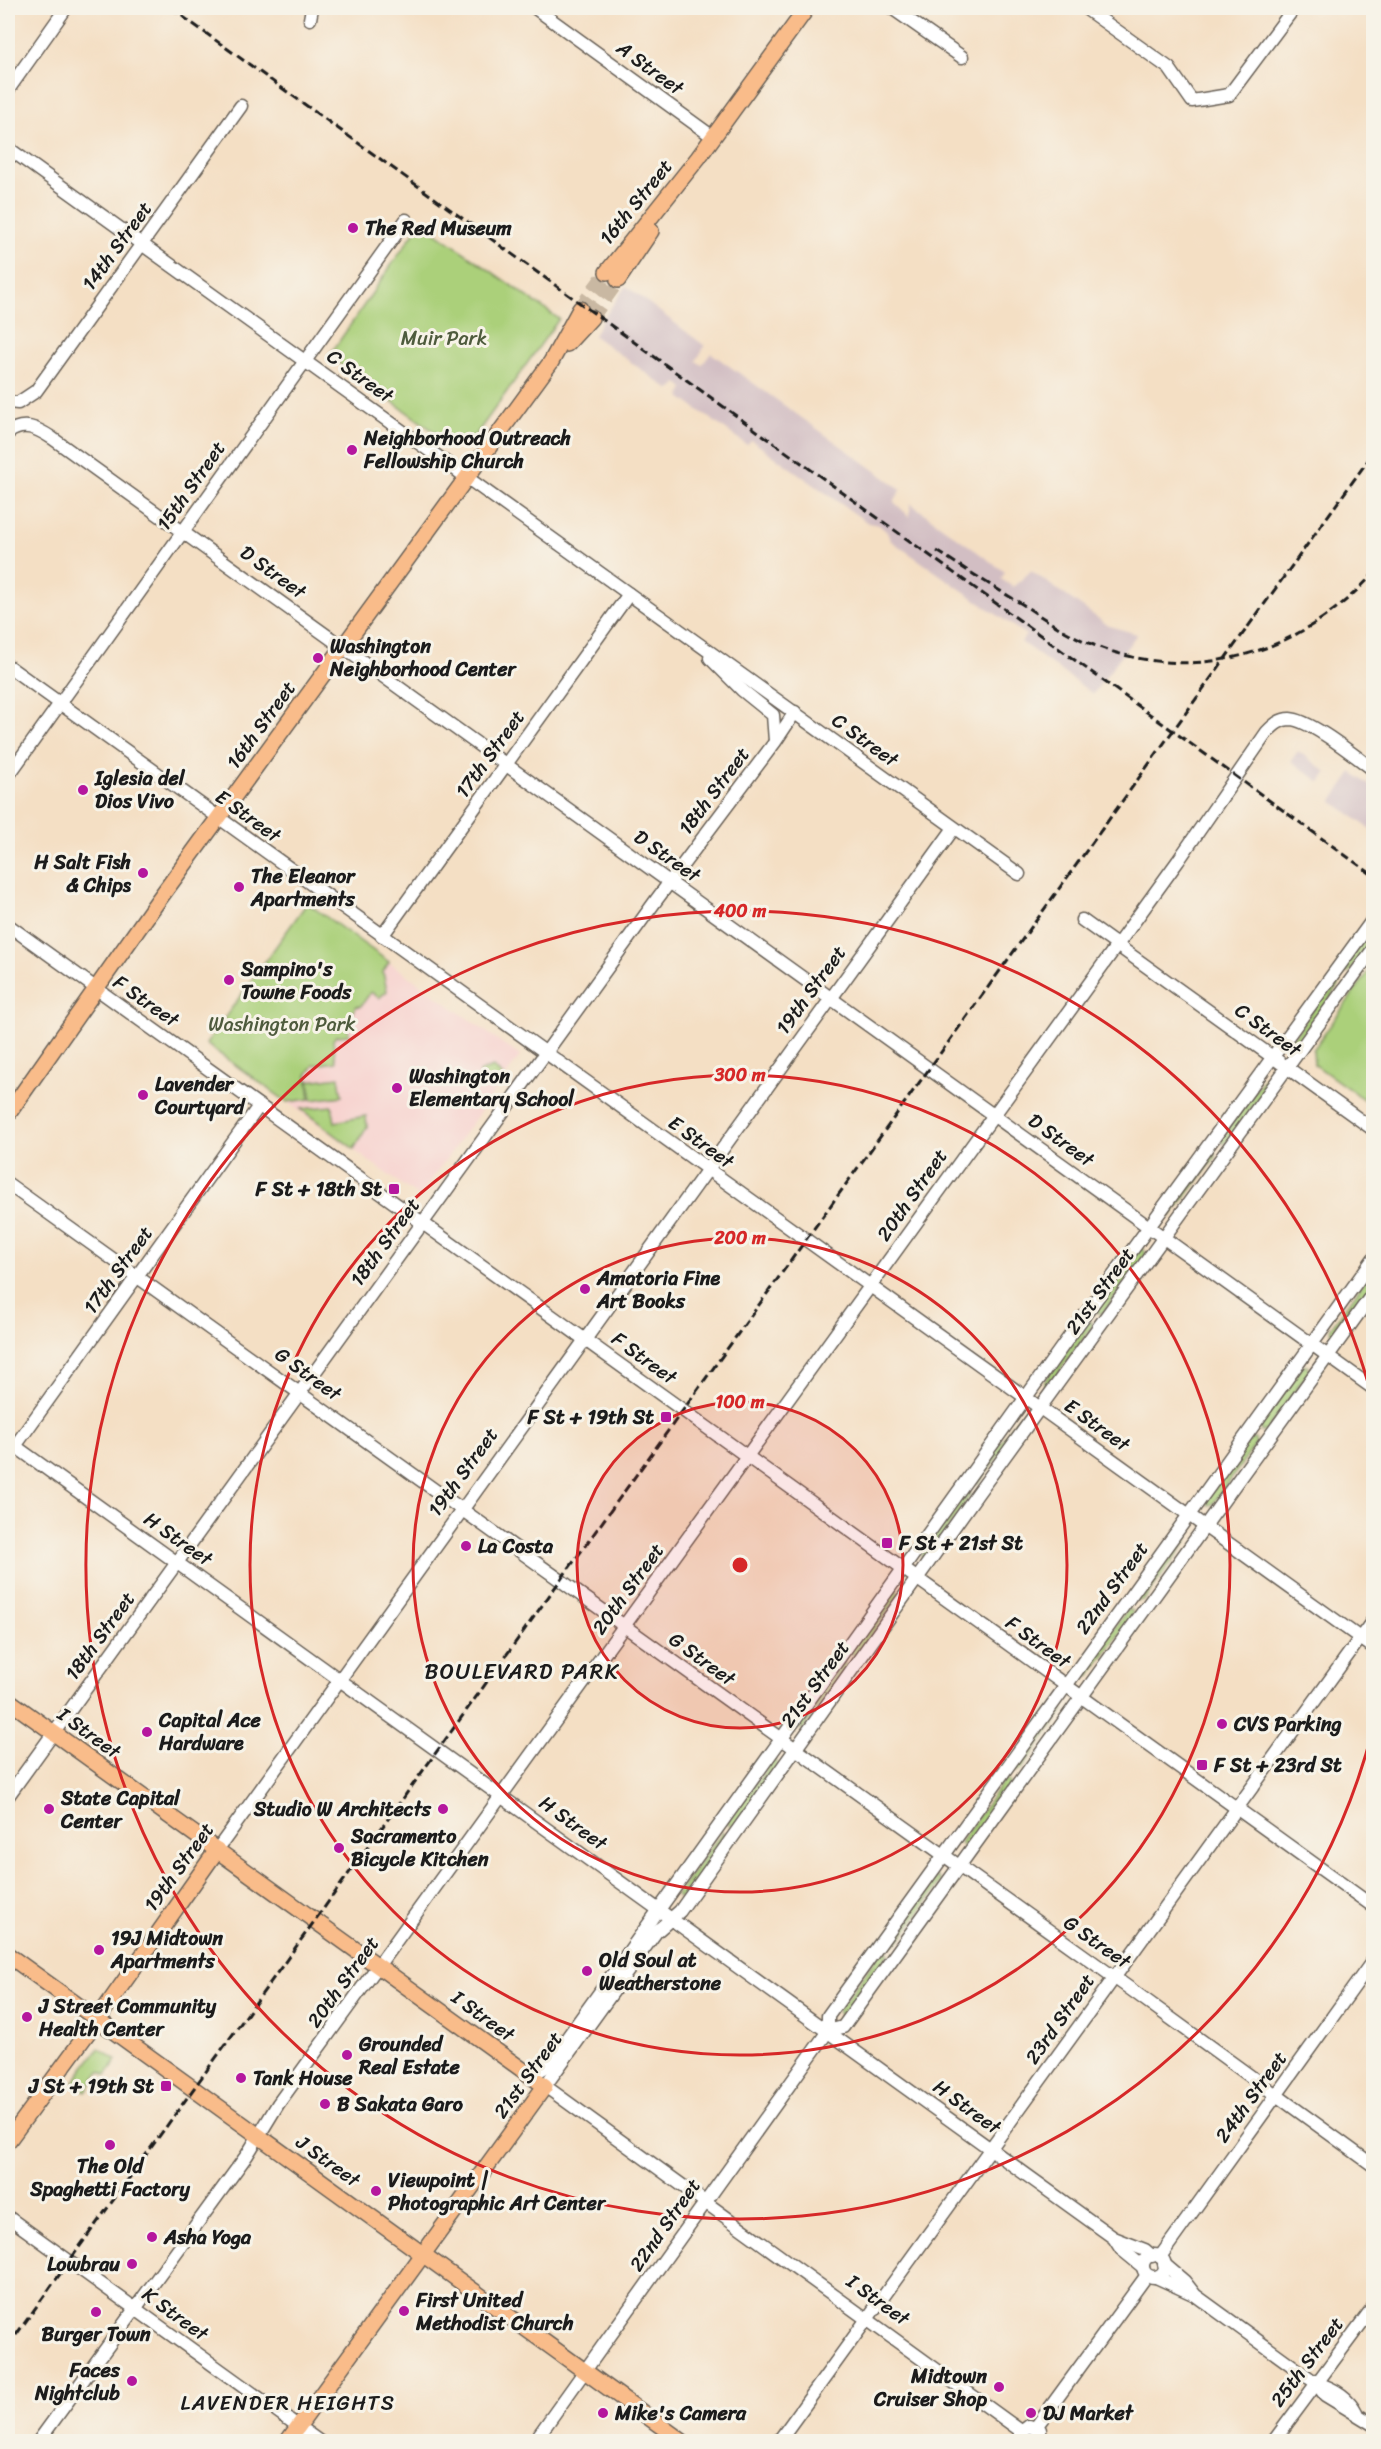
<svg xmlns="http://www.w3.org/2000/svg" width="1381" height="2449" font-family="Sriracha,sans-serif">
<rect width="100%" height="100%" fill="#f7f3e8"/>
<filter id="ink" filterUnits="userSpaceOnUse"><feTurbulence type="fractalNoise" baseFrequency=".0167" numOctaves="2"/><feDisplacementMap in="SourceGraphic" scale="12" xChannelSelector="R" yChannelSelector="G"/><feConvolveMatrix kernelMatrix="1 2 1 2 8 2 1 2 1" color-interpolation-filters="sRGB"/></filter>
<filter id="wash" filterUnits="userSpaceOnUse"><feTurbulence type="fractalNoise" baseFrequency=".008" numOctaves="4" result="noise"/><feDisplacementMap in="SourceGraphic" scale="24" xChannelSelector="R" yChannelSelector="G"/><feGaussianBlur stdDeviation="1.35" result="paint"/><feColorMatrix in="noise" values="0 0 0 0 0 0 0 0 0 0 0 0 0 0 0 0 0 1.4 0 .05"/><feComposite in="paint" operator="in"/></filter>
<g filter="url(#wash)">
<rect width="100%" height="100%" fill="#f4dfc4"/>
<polygon fill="#f7d0cd" points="389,962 520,1056 419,1197 287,1102"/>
<g fill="#d2bec3">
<polygon points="626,286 705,346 696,361 702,365 711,353 901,489 894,502 910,517 910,503 1005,572 1001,579 1013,587 1031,571 1109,626 1137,634 1093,694 1021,642 1026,635 890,540 887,532 879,525 868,523 751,440 747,445 680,397 684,388 678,383 670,390 594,336 600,323"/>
<polygon points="1298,751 1327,772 1320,782 1291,761"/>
<polygon points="1352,772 1373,788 1373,831 1332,801"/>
</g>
<g fill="#abd07a" stroke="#64764b" stroke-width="1.5">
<polygon points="421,222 559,319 475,436 460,439 459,442 450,443 329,356"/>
<polygon points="307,903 389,962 383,972 387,991 379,998 371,992 360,1007 357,1006 347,1019 349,1035 336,1036 333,1040 336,1062 314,1065 307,1075 310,1099 287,1102 206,1044"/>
<polygon points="1373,925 1373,939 1349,972 1345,973 1343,969"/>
<polygon points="1373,965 1373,1106 1314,1064 1313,1050"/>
<polygon points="1333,981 1338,982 1339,986 1296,1045 1291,1046 1290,1042"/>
<polygon points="493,1067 503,1076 499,1083 489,1085 480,1078 479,1072"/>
<polygon points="339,1077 342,1096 312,1100 309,1081"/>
<polygon points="1264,1078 1268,1079 1269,1084 1226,1143 1222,1143 1220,1138"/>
<polygon points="332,1106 335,1122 366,1116 367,1127 354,1149 301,1109"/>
<polygon points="1210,1152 1215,1152 1216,1157 1170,1217 1167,1212"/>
<polygon points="1143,1248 1146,1254 1102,1314 1097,1312 1097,1309 1139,1249"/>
<polygon points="1373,1269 1373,1283 1337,1334 1332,1335 1330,1329"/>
<polygon points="1090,1321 1093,1325 1048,1387 1046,1387 1044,1382 1086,1323"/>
<polygon points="1303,1366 1308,1366 1309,1371 1266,1431 1261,1432 1260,1426"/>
<polygon points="1018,1417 1025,1419 979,1483 977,1483 975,1479"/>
<polygon points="1250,1439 1255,1439 1256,1444 1213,1504 1208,1505 1206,1500"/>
<polygon points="965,1492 971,1494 927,1558 922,1557 921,1554"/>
<polygon points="1180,1536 1185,1536 1187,1541 1144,1600 1137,1601 1137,1596"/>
<polygon points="896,1588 900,1594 856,1655 851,1654 850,1651"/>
<polygon points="1127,1610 1132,1610 1133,1615 1090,1675 1085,1676 1083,1671"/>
<polygon points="842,1663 848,1665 803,1729 800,1728 798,1725"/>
<polygon points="1060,1705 1063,1707 1064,1711 1021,1770 1015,1771 1014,1769"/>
<polygon points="774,1759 778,1765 735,1825 729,1825 727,1822"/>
<polygon points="1004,1780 1009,1780 1010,1785 968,1845 962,1846 960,1842"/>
<polygon points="722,1832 726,1835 726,1837 683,1897 678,1898 676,1895"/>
<polygon points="937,1876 941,1882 898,1942 893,1943 890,1939"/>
<polygon points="883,1949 887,1950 888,1954 845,2014 840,2015 838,2010"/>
<polygon points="99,2048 117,2060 106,2075 100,2071 86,2091 73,2083"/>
</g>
</g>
<g filter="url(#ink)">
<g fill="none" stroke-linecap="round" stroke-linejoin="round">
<g stroke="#c9b8a2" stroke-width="15" stroke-dasharray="15 8" stroke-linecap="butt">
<polyline points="580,309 607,272"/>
<polyline points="591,318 618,280"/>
</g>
<defs>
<g id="minor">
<polyline points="535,8 713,137"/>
<polyline points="892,8 962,57"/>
<polyline points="1085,8 1169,68 1192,101 1229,95 1294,8"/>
<polyline points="310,19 312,8"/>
<polyline points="8,90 66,8"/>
<polyline points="8,148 1019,874"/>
<polyline points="8,402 18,403 36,391 241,106"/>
<path d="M8 433C23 421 37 428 52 438L1374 1389"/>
<polyline points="710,658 742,690 773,715 775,741"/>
<polyline points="8,666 1374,1648"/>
<polyline points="8,776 406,220"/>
<polyline points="1082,920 1374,1130"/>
<polyline points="8,925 1374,1907"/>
<polyline points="382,936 629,594"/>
<polyline points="8,1184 1129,1988 1374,2166"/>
<polyline points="8,1441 1114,2238 1145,2250 1152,2256"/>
<polyline points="8,1456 259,1106"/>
<polyline points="8,1796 657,899 775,742 795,712"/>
<polyline points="217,1850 954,828"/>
<polyline points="828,2031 843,2027 1374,1292"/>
<polyline points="530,2076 547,2066 1087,1312 1374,918"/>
<polyline points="8,2217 320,2442"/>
<polyline points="1114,2238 1121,2249 1143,2267"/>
<circle cx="1154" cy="2266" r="11"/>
<polyline points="1160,2257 1374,1959"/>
<polyline points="1164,2264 1184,2281 1195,2295 1316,2383 1325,2395 1374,2425"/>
<polyline points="1156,2277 1193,2294"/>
<path d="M1316 2383C1333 2388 1348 2396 1356 2412"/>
<polyline points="1036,2427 1147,2275"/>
<polyline points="1021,2431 545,2086 656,1932 680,1911 978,1493 1374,948"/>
<path d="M38 2442 247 2155 278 2104 1178 861 1267 732C1274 725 1280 719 1290 719 1311 720 1356 757 1374 770"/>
<polyline points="534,2442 828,2031 828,2016 882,1941 1374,1258"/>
<polyline points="778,2442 1374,1619"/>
<polyline points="1021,2442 1020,2433 1029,2426 1040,2430 1041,2442"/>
<polyline points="1273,2442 1374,2306"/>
</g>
<g id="major">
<polyline points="607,272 698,158 807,8"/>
<polyline points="618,280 651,231"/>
<polyline points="567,344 591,318"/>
<polyline points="8,1114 157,902 551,362 580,309"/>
<polyline points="8,1700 545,2086 287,2442"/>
<polyline points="8,1955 683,2442"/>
<polyline points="8,2141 97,2020 217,1850"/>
</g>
</defs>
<use href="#minor" stroke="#686057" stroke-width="15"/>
<use href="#major" stroke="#686057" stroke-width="18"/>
<use href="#minor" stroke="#fff" stroke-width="12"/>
<use href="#major" stroke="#f9bc8a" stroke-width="15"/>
<g stroke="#1c1c1c" stroke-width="3" stroke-dasharray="9 4.5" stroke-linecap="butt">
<polyline points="171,8 1374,876"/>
<path d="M937 551C965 569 993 587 1022 604 1043 618 1065 633 1089 643 1193 687 1299 655 1374 573"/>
<polyline points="8,2346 1374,452"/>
</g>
</g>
</g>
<circle cx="740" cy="1565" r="163" fill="#d62828" fill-opacity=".12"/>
<g fill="none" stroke="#d62828" stroke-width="3">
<circle cx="740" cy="1565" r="163"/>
<circle cx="740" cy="1565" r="327"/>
<circle cx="740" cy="1565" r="490"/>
<path d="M1373 1729A654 654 0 1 1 1373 1401"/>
</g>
<g fill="#b5179e" stroke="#f7f3e8" stroke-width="2">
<circle cx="353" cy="228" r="6"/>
<circle cx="352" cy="450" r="6"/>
<circle cx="318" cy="658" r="6"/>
<circle cx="83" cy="790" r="6"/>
<circle cx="143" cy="873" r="6"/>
<circle cx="239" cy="887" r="6"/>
<circle cx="229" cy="980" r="6"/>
<circle cx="397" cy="1088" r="6"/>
<circle cx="143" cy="1095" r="6"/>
<rect x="388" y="1183" width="12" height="12" rx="3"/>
<circle cx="585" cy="1289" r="6"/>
<rect x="660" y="1411" width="12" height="12" rx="3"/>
<rect x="881" y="1537" width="12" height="12" rx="3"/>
<circle cx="466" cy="1546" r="6"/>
<circle cx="1222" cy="1724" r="6"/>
<circle cx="147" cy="1732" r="6"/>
<rect x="1196" y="1759" width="12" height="12" rx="3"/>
<circle cx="49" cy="1809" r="6"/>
<circle cx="443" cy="1809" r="6"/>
<circle cx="339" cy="1848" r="6"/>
<circle cx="99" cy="1950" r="6"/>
<circle cx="587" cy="1971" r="6"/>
<circle cx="27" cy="2017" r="6"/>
<circle cx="347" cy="2055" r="6"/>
<circle cx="241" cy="2078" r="6"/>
<rect x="160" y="2080" width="12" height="12" rx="3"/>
<circle cx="325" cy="2104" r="6"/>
<circle cx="110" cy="2145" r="6"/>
<circle cx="376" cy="2191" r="6"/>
<circle cx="152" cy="2237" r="6"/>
<circle cx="132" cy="2264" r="6"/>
<circle cx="404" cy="2311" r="6"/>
<circle cx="96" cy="2312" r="6"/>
<circle cx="132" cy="2381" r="6"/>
<circle cx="999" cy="2387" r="6"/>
<circle cx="603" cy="2413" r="6"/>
<circle cx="1031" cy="2413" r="6"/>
</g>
<g text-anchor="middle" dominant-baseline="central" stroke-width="6" stroke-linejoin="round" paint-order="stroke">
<g font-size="20" fill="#1c1c1c" stroke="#f7f3e8">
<text transform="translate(650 68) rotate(36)">A Street</text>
<text transform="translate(636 202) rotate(-51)">16th Street</text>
<text transform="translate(117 246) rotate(-54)">14th Street</text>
<text transform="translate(360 376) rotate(36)">C Street</text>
<text transform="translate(191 486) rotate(-55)">15th Street</text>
<text transform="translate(273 572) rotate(36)">D Street</text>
<text transform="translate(261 725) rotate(-54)">16th Street</text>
<text transform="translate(865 740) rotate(36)">C Street</text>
<text transform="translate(490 754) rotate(-54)">17th Street</text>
<text transform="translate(714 791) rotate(-53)">18th Street</text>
<text transform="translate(248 816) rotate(36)">E Street</text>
<text transform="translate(667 856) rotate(35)">D Street</text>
<text transform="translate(811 990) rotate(-54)">19th Street</text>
<text transform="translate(146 1001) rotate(35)">F Street</text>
<text transform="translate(1268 1030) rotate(36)">C Street</text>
<text transform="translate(1061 1140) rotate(36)">D Street</text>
<text transform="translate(701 1142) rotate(36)">E Street</text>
<text transform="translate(912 1195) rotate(-55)">20th Street</text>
<text transform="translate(385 1242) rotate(-54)">18th Street</text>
<text transform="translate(118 1270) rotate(-54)">17th Street</text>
<text transform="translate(1100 1291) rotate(-54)">21st Street</text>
<text transform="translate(644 1358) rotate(36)">F Street</text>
<text transform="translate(308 1374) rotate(36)">G Street</text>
<text transform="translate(1097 1425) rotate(36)">E Street</text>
<text transform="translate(463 1472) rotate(-54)">19th Street</text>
<text transform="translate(178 1539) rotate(35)">H Street</text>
<text transform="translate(1112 1588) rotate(-54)">22nd Street</text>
<text transform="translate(628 1589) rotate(-54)">20th Street</text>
<text transform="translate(100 1636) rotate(-54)">18th Street</text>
<text transform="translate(1038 1642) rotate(36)">F Street</text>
<text transform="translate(702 1659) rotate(36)">G Street</text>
<text transform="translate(815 1684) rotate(-54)">21st Street</text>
<text transform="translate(89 1733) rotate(36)">I Street</text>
<text transform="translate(573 1823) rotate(36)">H Street</text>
<text transform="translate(179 1867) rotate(-54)">19th Street</text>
<text transform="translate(1097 1942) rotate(35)">G Street</text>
<text transform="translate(343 1982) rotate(-54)">20th Street</text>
<text transform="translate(483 2016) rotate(36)">I Street</text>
<text transform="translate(1060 2019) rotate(-55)">23rd Street</text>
<text transform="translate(528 2075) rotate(-54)">21st Street</text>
<text transform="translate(1251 2097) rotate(-54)">24th Street</text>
<text transform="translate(967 2107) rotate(36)">H Street</text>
<text transform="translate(328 2161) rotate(36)">J Street</text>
<text transform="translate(665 2225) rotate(-55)">22nd Street</text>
<text transform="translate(878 2300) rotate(36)">I Street</text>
<text transform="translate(175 2314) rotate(36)">K Street</text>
<text transform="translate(1307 2362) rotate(-53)">25th Street</text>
</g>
<g font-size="20" font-weight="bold" fill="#1c1c1c" stroke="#f7f3e8" text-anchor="start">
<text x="365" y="228">The Red Museum</text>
<text x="364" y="438">Neighborhood Outreach<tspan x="364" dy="23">Fellowship Church</tspan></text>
<text x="330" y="646">Washington<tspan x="330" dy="23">Neighborhood Center</tspan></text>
<text x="95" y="778">Iglesia del<tspan x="95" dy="23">Dios Vivo</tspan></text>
<text x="131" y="862" text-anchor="end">H Salt Fish<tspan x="131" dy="23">&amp; Chips</tspan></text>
<text x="251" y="876">The Eleanor<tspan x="251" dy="23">Apartments</tspan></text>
<text x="241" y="969">Sampino's<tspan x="241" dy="23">Towne Foods</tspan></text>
<text x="409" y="1076">Washington<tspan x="409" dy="23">Elementary School</tspan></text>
<text x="155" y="1084">Lavender<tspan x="155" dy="23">Courtyard</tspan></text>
<text x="382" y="1189" text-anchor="end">F St + 18th St</text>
<text x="597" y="1278">Amatoria Fine<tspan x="597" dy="23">Art Books</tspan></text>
<text x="654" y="1417" text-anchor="end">F St + 19th St</text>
<text x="899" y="1543">F St + 21st St</text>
<text x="478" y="1546">La Costa</text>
<text x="159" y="1720">Capital Ace<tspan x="159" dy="23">Hardware</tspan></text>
<text x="1234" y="1724">CVS Parking</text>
<text x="1214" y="1765">F St + 23rd St</text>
<text x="61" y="1798">State Capital<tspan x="61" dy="23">Center</tspan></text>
<text x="431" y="1809" text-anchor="end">Studio W Architects</text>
<text x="351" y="1836">Sacramento<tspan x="351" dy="23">Bicycle Kitchen</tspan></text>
<text x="111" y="1938">19J Midtown<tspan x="111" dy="23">Apartments</tspan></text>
<text x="599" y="1960">Old Soul at<tspan x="599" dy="23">Weatherstone</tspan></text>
<text x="39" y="2006">J Street Community<tspan x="39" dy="23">Health Center</tspan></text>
<text x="359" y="2044">Grounded<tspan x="359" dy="23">Real Estate</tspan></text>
<text x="253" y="2078">Tank House</text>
<text x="154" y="2086" text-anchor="end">J St + 19th St</text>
<text x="337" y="2104">B Sakata Garo</text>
<text x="110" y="2166" text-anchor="middle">The Old<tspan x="110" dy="23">Spaghetti Factory</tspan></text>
<text x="388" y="2180">Viewpoint |<tspan x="388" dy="23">Photographic Art Center</tspan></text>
<text x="164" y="2237">Asha Yoga</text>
<text x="120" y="2264" text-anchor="end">Lowbrau</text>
<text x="416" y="2300">First United<tspan x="416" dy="23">Methodist Church</tspan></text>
<text x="96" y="2334" text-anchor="middle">Burger Town</text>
<text x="120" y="2370" text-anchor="end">Faces<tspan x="120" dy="23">Nightclub</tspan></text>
<text x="987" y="2376" text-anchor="end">Midtown<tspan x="987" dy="23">Cruiser Shop</tspan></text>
<text x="615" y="2413">Mike's Camera</text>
<text x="1043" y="2413">DJ Market</text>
</g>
<g font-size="20" fill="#4e5b3d" stroke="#f7f3e8">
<text x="444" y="338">Muir Park</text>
<text x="282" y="1024">Washington Park</text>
</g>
<g font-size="21" letter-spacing="1.5" fill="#1c1c1c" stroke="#f7f3e8">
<text x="288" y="2403">LAVENDER HEIGHTS</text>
</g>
<g font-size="22" letter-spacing="1.5" fill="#1c1c1c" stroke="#f7f3e8">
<text x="522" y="1671">BOULEVARD PARK</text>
</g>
</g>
<circle cx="740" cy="1565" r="9" fill="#d62828" stroke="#f7f3e8" stroke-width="3"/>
<g font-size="18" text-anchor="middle" font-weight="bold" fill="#d62828" stroke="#f7f3e8" stroke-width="6" stroke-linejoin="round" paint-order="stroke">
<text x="740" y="917">400 m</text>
<text x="740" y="1081">300 m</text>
<text x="740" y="1244">200 m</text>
<text x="740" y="1408">100 m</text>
</g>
<rect width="1381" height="2449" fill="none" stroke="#f7f3e8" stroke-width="30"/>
</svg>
